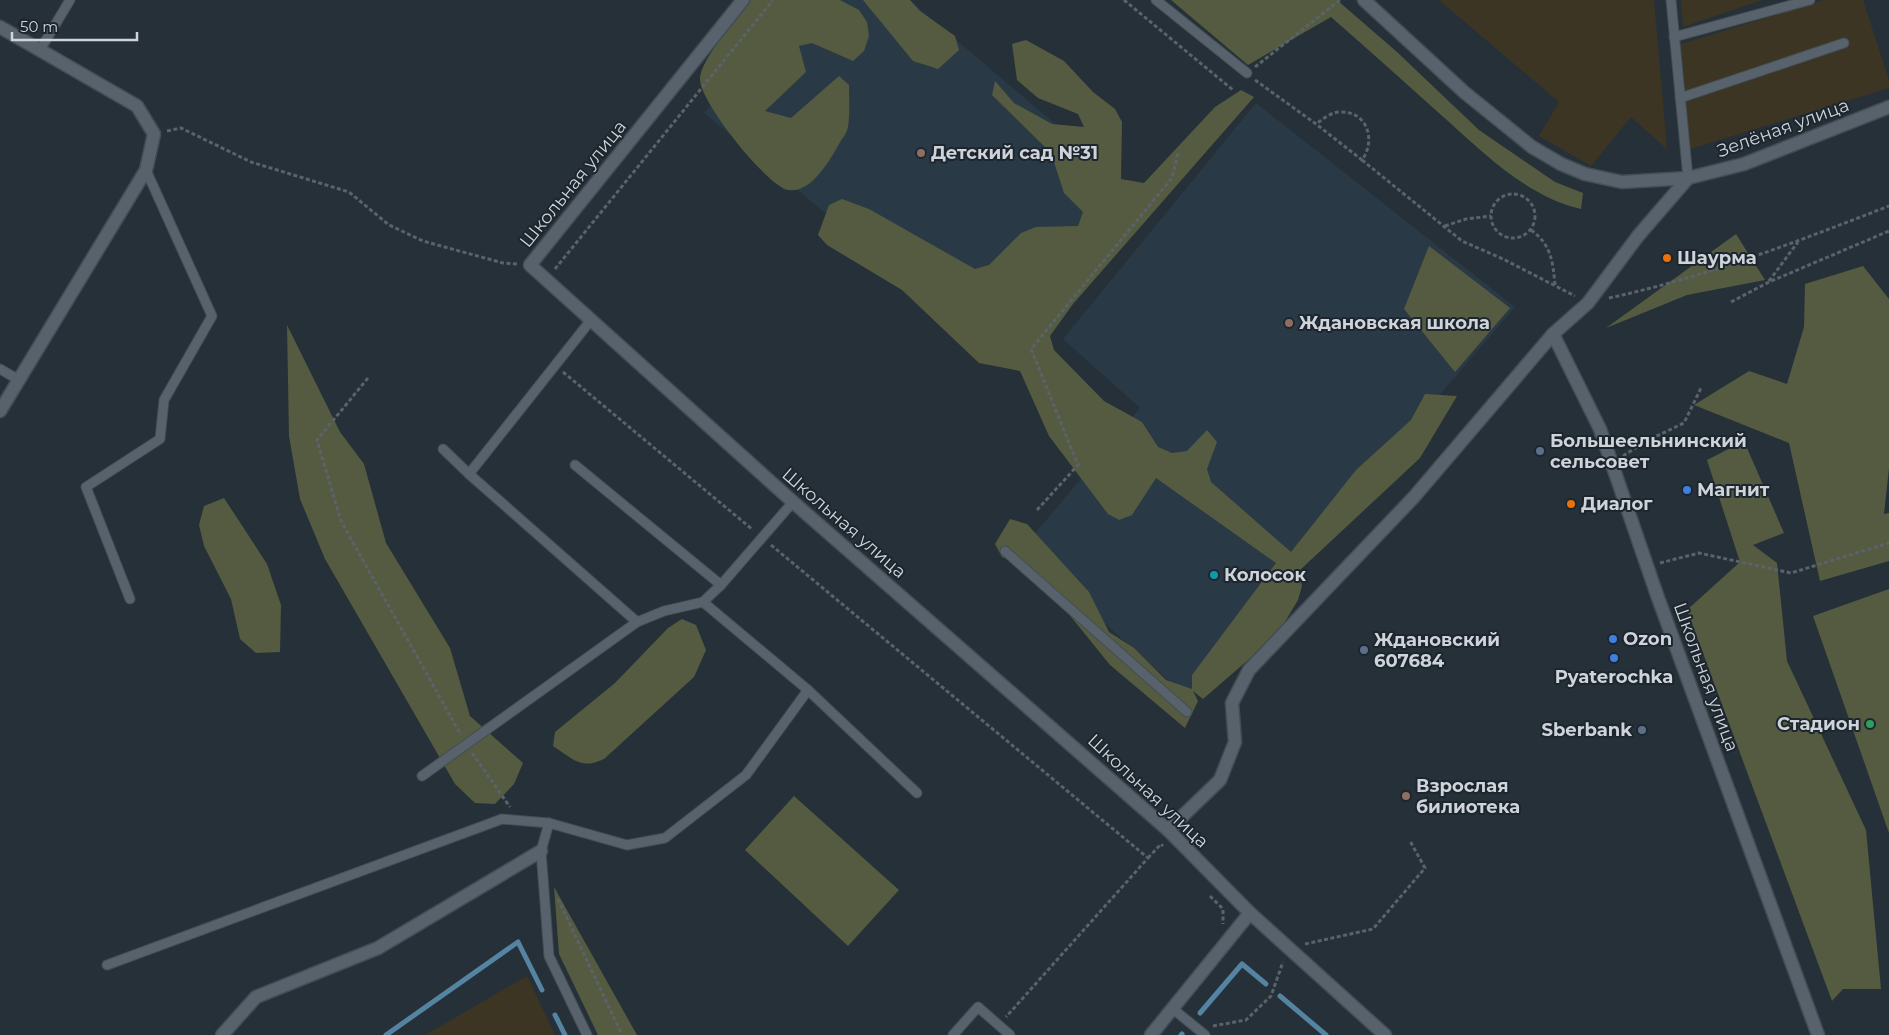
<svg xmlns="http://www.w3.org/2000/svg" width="1889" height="1035" font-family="Montserrat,sans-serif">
<rect width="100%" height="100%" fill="#263038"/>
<g fill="#2a3946">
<polygon points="798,0 909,0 1137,193 1000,357 704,113"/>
<polygon points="1256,103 1515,307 1303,555 1188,698 1022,549 1140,408 1063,339"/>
</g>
<g fill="#3d3524">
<polygon points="1439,0 1654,0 1667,149 1631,117 1591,166 1539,136 1559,102"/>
<polygon points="1681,0 1762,0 1683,27"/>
<polygon points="1824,0 1863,0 1889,80 1889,88 1690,149 1681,44"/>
<polygon points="527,976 555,1035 425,1035"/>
</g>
<g fill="#555b40">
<path d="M750 0H840L859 10 867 22 869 36 864 51 853 61 812 43 799 46 806 72 765 111 791 118 839 76 849 85C849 99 850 114 848 127 847 133 842 139 839 144 830 160 811 194 788 190 767 186 699 101 700 79 700 60 738 17 750 0Z"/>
<polygon points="863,0 910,0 920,11 955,36 959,50 938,69 913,61"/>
<path d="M1171 0H1337L1397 52 1479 130 1555 182 1583 193 1581 209C1525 196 1482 151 1440 114 1404 82 1368 49 1331 17L1248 65Z"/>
<polygon points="1026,40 1064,61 1093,92 1115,109 1122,122 1121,179 1144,183 1215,107 1241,90 1254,97 1073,304 1050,336 1054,350 1104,401 1142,422 1158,447 1172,453 1187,451 1207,430 1217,442 1207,469 1211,482 1291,552 1356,470 1411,420 1425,394 1457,396 1420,458 1299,571 1302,586 1298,600 1277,635 1203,699 1193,691 1198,701 1185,728 1110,665 1038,576 1028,566 1002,557 995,544 1010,519 1027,524 1089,592 1109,632 1134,648 1166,680 1192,689 1192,675 1276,563 1156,478 1132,515 1119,520 1108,514 1049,436 1020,371 979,363 902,290 827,245 818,235 829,205 842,199 869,209 975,269 989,265 1021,233 1036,227 1078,226 1083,212 1064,193 1051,153 992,95 995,81 1014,103 1052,124 1084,127 1078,114 1038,98 1017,80 1012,44"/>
<polygon points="1736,234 1765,280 1687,295 1606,328"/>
<polygon points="1429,246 1510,308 1455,372 1404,309"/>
<polygon points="1863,266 1889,299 1889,468 1884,514 1889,513 1889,561 1820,581 1789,443 1694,405 1749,371 1787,384 1804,327 1805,284"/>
<polygon points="287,325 340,432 364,464 386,543 450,648 470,716 523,763 514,784 495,804 475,803 455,784 325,559 300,499 289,436"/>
<polygon points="1744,441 1784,533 1753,545 1777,563 1787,661 1866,830 1881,989 1843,989 1832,1001 1687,610 1740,562 1707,460"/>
<polygon points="224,498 267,564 281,605 280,652 256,653 240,639 231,599 204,546 199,525 204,506"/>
<polygon points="1889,589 1889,833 1813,616"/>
<path d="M682 619 696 625 706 650 694 677 604 759C581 770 573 759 553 746L555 732 615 683 668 628Z"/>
<polygon points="794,796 899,890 848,946 745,850"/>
<polygon points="554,887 637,1035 598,1035 559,954"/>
</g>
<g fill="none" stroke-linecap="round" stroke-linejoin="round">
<g stroke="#5484a2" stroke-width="5">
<polyline points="1280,996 1326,1035"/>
<polyline points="1200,1013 1242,964 1266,984"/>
<polyline points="555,1015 565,1035"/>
<polyline points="386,1035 518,942 542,990"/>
<polyline points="1181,1035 1182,1034"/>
</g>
<defs>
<g id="service">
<polyline points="1156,0 1247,73"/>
<polyline points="1671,0 1688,178"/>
<polyline points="1674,37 1810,0"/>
<polyline points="40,50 70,0"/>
<polyline points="1680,98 1844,43"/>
<polyline points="0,369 19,380"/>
<polyline points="443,449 469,474 637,622"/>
<polyline points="575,465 721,585"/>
<polyline points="469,474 591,320"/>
<polyline points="1005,551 1187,712"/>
<polyline points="130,599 86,487 160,439 164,400 212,316 146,170"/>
<polyline points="808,690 917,793"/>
<polyline points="422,776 637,622 664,611 703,602"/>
<polyline points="107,965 502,819 549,823"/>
<polyline points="1173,1009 1205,1035"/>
<polyline points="587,1035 549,956 541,851 549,823 627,845 665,838 746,775 808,690 703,602 721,585 793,502"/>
<polyline points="953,1035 978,1007 1010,1035"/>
</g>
<g id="minor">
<polyline points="743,0 530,265 793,502 1168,830 1250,913 1385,1035"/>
<polyline points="0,27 137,106 154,134 146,170 0,411"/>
<polyline points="1553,334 1600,429 1657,595 1818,1035"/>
<polyline points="1168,830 1220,780 1235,742 1232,703 1249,670 1414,497 1553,334 1588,303 1638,236 1688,178"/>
<polyline points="222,1035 256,997 378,948 541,851"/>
<polyline points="1151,1035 1250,913"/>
</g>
<polyline id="tertiary" points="1364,0 1464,92 1532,147 1561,164 1585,174 1622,182 1688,178 1744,164 1889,107"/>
</defs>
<use href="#service" stroke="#444d54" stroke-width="11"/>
<use href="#minor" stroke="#444d54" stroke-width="15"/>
<use href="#tertiary" stroke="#444d54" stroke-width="15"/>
<g stroke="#5a626a" stroke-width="3" stroke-dasharray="4 2.5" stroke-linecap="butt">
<polyline points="1124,0 1233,90"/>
<polyline points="1255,67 1340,0"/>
<path d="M1255 80 1316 124 1362 160C1376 141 1368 111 1340 112 1331 112 1323 119 1316 124"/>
<polyline points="167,131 181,128 251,162 349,192 389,225 423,241 503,263 517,264"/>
<polyline points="1362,160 1462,241 1503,259 1575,296"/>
<circle cx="1513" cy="216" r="22"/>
<polyline points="1445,226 1466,219 1491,216"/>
<path d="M1531 230C1551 244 1553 262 1555 285"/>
<polyline points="555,269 773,0"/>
<polyline points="1769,281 1798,242"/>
<path d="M1609 298C1706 277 1796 242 1889 206"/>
<polyline points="1731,302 1769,282 1889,231"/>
<polyline points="563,372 753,530"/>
<polyline points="368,378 317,440 341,521 461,735"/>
<polyline points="1623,456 1646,441 1684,423 1701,388"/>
<polyline points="1037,510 1078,465 1031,349 1172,178 1178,153"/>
<polyline points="771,545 1148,858 1006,1017"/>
<polyline points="1660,563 1699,553 1791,573 1889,543"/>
<polyline points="472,753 510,807"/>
<polyline points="1148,858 1161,844 1163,846"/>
<polyline points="1210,896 1223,909 1223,924"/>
<polyline points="558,899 622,1035"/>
<polyline points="1305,944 1373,929 1425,868 1410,841"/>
<polyline points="1213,1026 1246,1020 1271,996 1283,962"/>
</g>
<use href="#service" stroke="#58626c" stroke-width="9"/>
<use href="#minor" stroke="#58626c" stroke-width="12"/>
<use href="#tertiary" stroke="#58626c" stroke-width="12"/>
</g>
<g fill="#8d6e63" stroke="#1d262e" stroke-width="2">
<circle cx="921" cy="153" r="5"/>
<circle cx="1289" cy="323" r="5"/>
<circle cx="1406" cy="796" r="5"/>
</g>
<g fill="#e8710a" stroke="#1d262e" stroke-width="2">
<circle cx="1667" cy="258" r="5"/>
<circle cx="1571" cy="504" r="5"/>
</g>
<g fill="#5c6f8a" stroke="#1d262e" stroke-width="2">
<circle cx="1540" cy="451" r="5"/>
<circle cx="1364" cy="650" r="5"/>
<circle cx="1642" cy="730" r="5"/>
</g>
<g fill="#3f7fe0" stroke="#1d262e" stroke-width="2">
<circle cx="1687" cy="490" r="5"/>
<circle cx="1613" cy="639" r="5"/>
<circle cx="1614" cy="658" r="5"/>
</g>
<circle fill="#0f9aa8" stroke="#1d262e" stroke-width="2" cx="1214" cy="575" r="5"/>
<circle fill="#2e9e5b" stroke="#1d262e" stroke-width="2" cx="1870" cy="724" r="5"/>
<g text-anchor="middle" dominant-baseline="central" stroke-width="4" stroke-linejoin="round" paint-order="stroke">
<g font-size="18" fill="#ced4d9" stroke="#1d262e">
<text transform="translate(1783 128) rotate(-20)">Зелёная улица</text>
<text transform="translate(573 184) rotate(-51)">Школьная улица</text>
<text transform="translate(844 523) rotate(41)">Школьная улица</text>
<text transform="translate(1706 677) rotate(70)">Школьная улица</text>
<text transform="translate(1148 791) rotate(43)">Школьная улица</text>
</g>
<g font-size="18" font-weight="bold" fill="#ced4d9" stroke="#1d262e" text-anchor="start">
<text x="931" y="153">Детский сад №31</text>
<text x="1677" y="258">Шаурма</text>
<text x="1299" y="323">Ждановская школа</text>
<text x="1550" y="441">Большеельнинский<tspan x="1550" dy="21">сельсовет</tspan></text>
<text x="1697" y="490">Магнит</text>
<text x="1581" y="504">Диалог</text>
<text x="1224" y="575">Колосок</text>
<text x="1623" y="639">Ozon</text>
<text x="1374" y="640">Ждановский<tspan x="1374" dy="21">607684</tspan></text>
<text x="1614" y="677" text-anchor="middle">Pyaterochka</text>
<text x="1860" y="724" text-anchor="end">Стадион</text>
<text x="1632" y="730" text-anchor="end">Sberbank</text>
<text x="1416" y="786">Взрослая<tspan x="1416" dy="21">билиотека</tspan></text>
</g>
</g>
<path d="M12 32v8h125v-8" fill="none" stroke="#ced4d9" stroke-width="2.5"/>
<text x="20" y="32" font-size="15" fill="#ced4d9" stroke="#1d262e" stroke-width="4" paint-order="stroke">50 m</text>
</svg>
